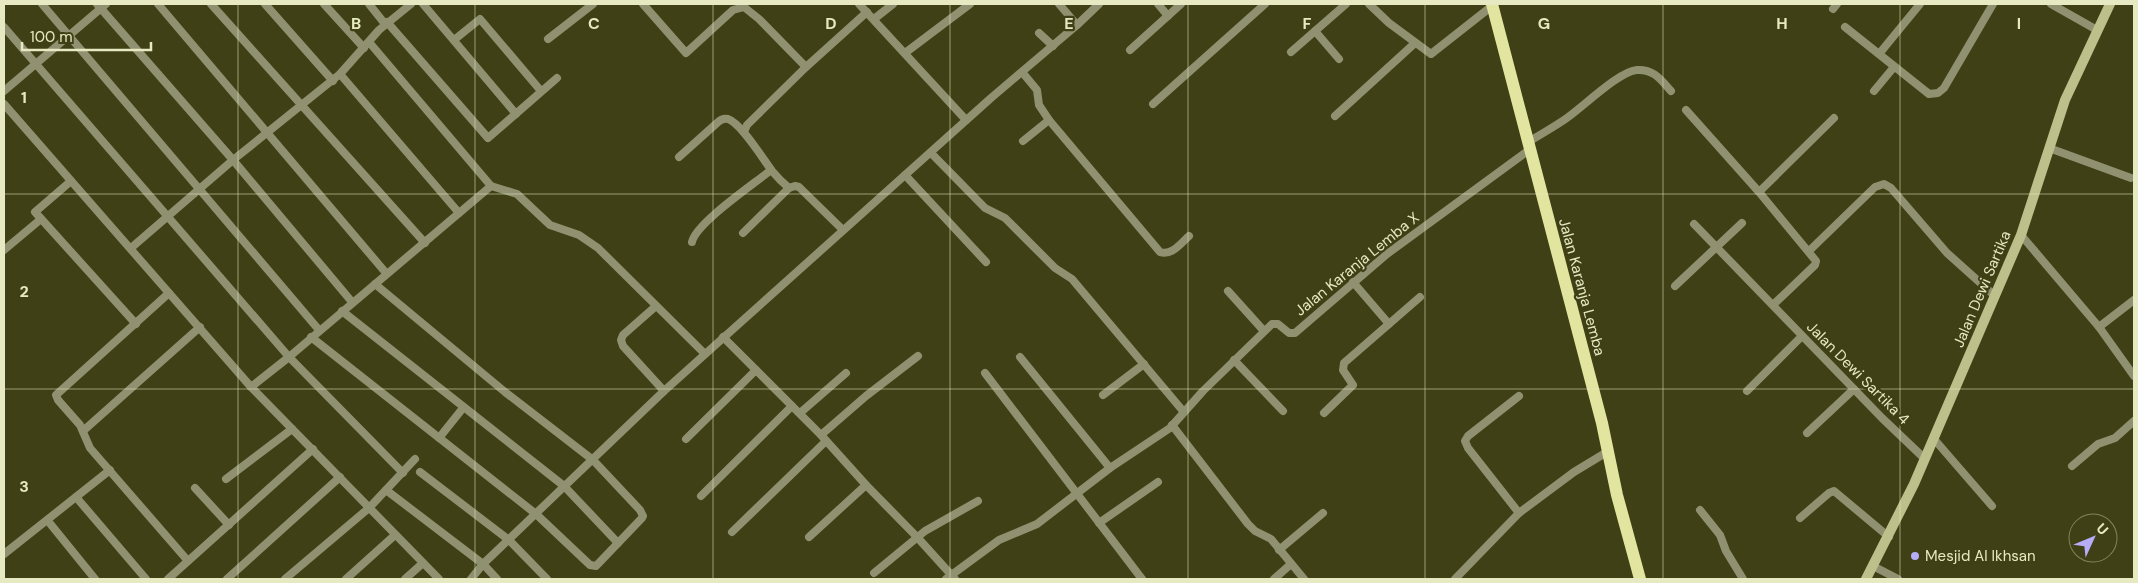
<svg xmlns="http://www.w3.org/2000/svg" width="2138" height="583" font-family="'DM Sans',sans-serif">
<rect width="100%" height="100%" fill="#3f4015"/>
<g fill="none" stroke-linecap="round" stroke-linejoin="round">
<g stroke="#909170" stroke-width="8">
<polyline points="42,4 319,330"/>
<polyline points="97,4 233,160 352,302"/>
<polyline points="158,4 386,273"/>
<polyline points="211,4 425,243"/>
<polyline points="265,4 333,81"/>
<polyline points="324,4 364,48"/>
<polyline points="369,4 385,24"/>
<polyline points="423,4 516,114"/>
<polyline points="643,4 686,53 733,10 744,7 759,19 806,67 747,125 744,132"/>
<polyline points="859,4 966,120"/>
<polyline points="1059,4 1077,25"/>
<polyline points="1158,4 1168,16"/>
<polyline points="1369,4 1389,23 1431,54 1492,6"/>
<polyline points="2051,4 2097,30"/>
<polyline points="1833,9 1837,4"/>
<polyline points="874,19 893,4"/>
<polyline points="387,22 488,138 557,78"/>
<polyline points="4,27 289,357 403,473"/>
<polyline points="1845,27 1929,94 1938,93 1944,88 1993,4"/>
<polyline points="1315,31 1339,59"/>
<polyline points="1039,33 1053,46"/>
<polyline points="548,39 593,4"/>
<polyline points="454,40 480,19 541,91"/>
<polyline points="1130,50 1181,4"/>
<polyline points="1291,52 1346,4"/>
<polyline points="905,53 970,4"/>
<polyline points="1879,54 1920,4"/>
<polyline points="806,67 867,12"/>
<path d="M1022 72 1037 90 1039 105 1049 120 1160 252C1172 256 1181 243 1189 236"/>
<polyline points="340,74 459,213"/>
<polyline points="4,91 106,4"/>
<polyline points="1874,91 1894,67"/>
<polyline points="4,104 251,387 439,579"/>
<polyline points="1153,104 1265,4"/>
<polyline points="1686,110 1759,192 1816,261 1815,265 1773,305"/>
<polyline points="1335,116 1415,43"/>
<polyline points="1023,141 1049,120"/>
<path d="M1528 142C1540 135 1552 128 1564 120 1581 109 1619 71 1637 70 1654 69 1661 80 1671 91"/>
<polyline points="2049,148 2131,178"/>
<polyline points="931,153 985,208 1005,218 1055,268 1072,279 1183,411"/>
<path d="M679 157 717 123C720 120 723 118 728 119 741 123 763 159 772 171 777 177 783 183 789 188L795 186 799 187 843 230"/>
<polyline points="905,175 986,262"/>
<polyline points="71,181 35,212 136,324"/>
<polyline points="491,186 517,194 550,225 579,235 598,248 705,354"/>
<polyline points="1759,192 1834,118"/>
<polyline points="1694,224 1882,418 1925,459"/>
<polyline points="743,233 789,188"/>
<polyline points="2021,235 2099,327 2134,376"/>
<path d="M692 242C696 223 754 184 771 170"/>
<polyline points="131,248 233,160 340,74 379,30 411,4"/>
<polyline points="4,250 41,219"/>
<polyline points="1809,251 1875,187 1884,184 1891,188 1947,253 1995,296"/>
<polyline points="1353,282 1389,324"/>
<polyline points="1675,286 1742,223"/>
<polyline points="1228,291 1264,331"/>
<polyline points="169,293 56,395 58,400 80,425 90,448 188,561"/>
<polyline points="656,306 623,335 621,340 623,346 664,391"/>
<polyline points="342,311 564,486 618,543"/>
<polyline points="2099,327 2134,300"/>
<polyline points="311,337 536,514 590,565 596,566 642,518 643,516 640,510 593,460 505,392 375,284"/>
<polyline points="723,337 821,435 866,485 917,537 955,579"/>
<polyline points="1020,357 1110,468"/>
<polyline points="1234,360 1283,411"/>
<polyline points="985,373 1142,579"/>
<polyline points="251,387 289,357 491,186 369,42"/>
<polyline points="1747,391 1802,336"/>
<polyline points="1103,395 1144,364"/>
<polyline points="800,413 846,373"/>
<polyline points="1324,413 1353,385 1343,370 1344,363 1420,297"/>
<polyline points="1172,425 1248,524 1255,531 1271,539 1304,579"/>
<polyline points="83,431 200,327"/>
<polyline points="1807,433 1854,389"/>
<polyline points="821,435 866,396 918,356"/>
<polyline points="439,438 463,408"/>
<polyline points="686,439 756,370"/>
<polyline points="1934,439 1992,506"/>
<polyline points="2072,466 2098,444 2115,438 2134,421"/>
<polyline points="420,472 509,540 547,579"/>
<polyline points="226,479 292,429"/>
<polyline points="195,488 229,525"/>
<polyline points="386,490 483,564 497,579"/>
<polyline points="701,496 792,406"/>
<polyline points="76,497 146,579"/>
<polyline points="1700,510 1720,535 1726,551 1743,579"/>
<polyline points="1519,513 1468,448 1465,441 1468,436 1519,396"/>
<polyline points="1800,518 1829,493 1834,491 1889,537"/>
<polyline points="48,521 95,579"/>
<polyline points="1099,523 1158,482"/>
<polyline points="732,532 826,441"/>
<polyline points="809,537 866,485"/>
<polyline points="1279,550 1323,513"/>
<polyline points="4,554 110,470"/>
<polyline points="1873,566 1898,579"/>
<polyline points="874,573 925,531 978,501"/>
<polyline points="168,579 313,449"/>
<polyline points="227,579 340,477"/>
<polyline points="285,579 369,508 415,459"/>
<polyline points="346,579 395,535"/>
<polyline points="405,579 423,563"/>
<polyline points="471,579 483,564 664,391 991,98 1077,25 1099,4"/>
<polyline points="946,579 999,540 1037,524 1110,468 1170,428 1203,391 1272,324 1278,324 1289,333 1295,333 1387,254 1529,150"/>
<polyline points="1274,579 1291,564"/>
<polyline points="1455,579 1519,513 1574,472 1607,452"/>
</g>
<polyline stroke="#bec08b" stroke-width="10" points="1866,579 1914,484 2021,235 2065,100 2110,4"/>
<polyline stroke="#e2e59f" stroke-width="12" points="1492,4 1602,423 1617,495 1640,579"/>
</g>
<path fill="none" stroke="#e6e9c1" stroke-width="1" stroke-opacity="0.55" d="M238 4V579M475 4V579M713 4V579M950 4V579M1188 4V579M1425 4V579M1663 4V579M1900 4V579M4 194H2134M4 389H2134"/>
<circle fill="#b6acf8" stroke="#3f4015" stroke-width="2" cx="1915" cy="556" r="5"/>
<g text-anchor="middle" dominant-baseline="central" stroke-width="4.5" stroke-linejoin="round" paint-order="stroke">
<g font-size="15" fill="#e6e9c1" stroke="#3f4015">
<text transform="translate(1357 264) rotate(-39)">Jalan Karanja Lemba X</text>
<text transform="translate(1582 287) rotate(75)">Jalan Karanja Lemba</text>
<text transform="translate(1982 289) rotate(-67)">Jalan Dewi Sartika</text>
<text transform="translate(1858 373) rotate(45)">Jalan Dewi Sartika 4</text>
</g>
<g font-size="15" fill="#e6e9c1" stroke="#3f4015" text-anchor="start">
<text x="1925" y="556">Mesjid Al Ikhsan</text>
</g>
</g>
<g font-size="16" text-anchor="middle" font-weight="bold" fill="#e6e9c1" stroke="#3f4015" stroke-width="4.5" stroke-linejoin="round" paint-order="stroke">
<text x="356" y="29">B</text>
<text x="594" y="29">C</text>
<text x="831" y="29">D</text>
<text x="1069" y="29">E</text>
<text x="1307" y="29">F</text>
<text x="1544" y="29">G</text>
<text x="1782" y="29">H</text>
<text x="2019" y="29">I</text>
<text x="24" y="103">1</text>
<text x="24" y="297">2</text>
<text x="24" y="492">3</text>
</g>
<rect width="2138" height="583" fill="none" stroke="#e6e9c1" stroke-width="10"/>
<g transform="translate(2093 538) rotate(46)"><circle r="24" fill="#3f4015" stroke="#82845a"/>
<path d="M0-4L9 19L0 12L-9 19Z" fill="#b6acf8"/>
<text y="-8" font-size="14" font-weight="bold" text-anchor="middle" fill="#e6e9c1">U</text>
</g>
<path d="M22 42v8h129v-8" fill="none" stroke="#e6e9c1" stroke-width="2.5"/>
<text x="30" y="42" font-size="15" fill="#e6e9c1" stroke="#3f4015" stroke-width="4" paint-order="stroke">100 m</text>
</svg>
